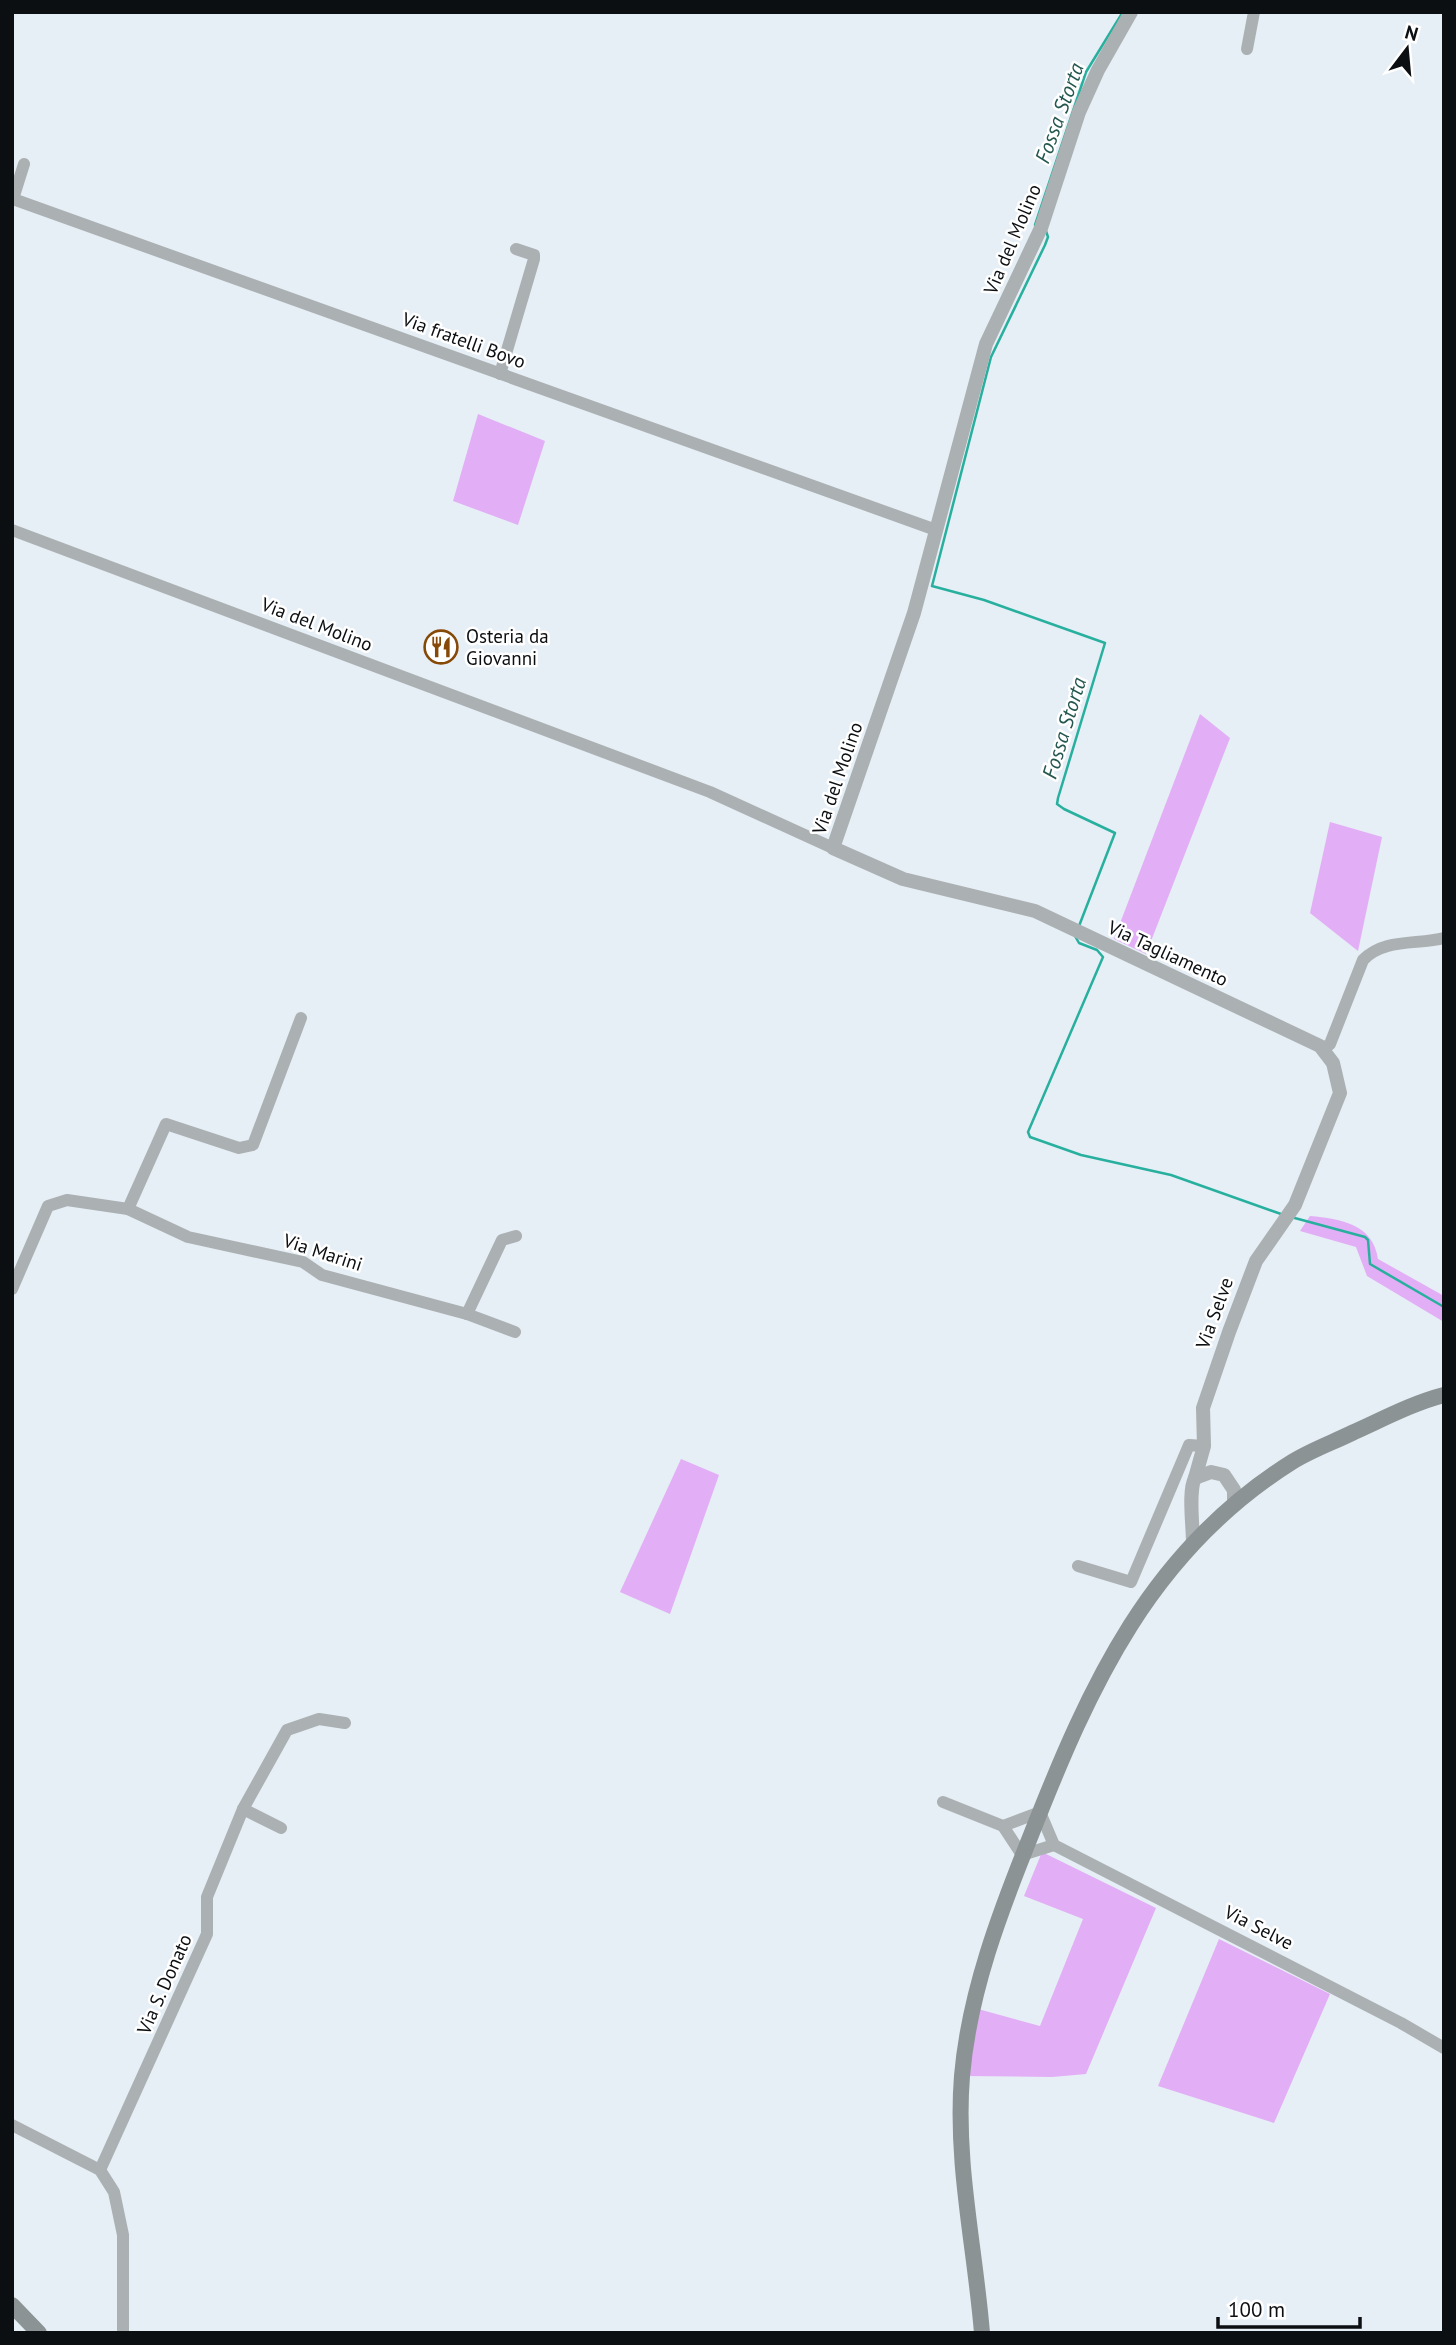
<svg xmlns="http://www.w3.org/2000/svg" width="1456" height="2345" font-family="'PT Sans',sans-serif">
<rect width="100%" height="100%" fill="#e6eef6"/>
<g fill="#e2aef5">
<polygon points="478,414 545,441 518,525 453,501"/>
<polygon points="1200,714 1230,738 1146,954 1114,939"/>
<polygon points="1330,822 1382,837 1358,951 1310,913"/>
<path d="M1310 1216C1341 1219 1373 1224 1378 1259L1444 1296V1322L1367 1276 1356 1247 1300 1231Z"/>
<polygon points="681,1459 719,1475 670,1614 620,1592"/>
<polygon points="1042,1852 1156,1908 1086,2074 1052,2077 964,2076 978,2009 1040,2026 1083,1919 1024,1896"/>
<polygon points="1219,1939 1330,1994 1274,2123 1158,2086"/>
</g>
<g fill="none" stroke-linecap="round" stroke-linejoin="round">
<g stroke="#28b09e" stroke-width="2.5">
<polyline points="1035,225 1086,72 1121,15"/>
<polyline points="1046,231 1048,237 1045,245 991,357 932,586 984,600 1105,643 1058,798 1057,804 1064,809 1115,833 1079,926"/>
<polyline points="1075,936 1079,943 1097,950 1103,957 1028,1132 1030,1137 1081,1155 1171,1175 1281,1214"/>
<polyline points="1291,1217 1365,1237 1368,1240 1370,1264 1444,1307"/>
</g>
<g stroke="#abb0b2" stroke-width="12">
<polyline points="1247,49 1254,12"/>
<polyline points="24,164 13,199 936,530"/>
<polyline points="500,374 534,259 534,255 516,249"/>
<polyline points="12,530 710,792 833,848"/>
<path d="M1323 1049 1330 1044 1363 960C1384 938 1417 945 1444 938"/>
<polyline points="128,1209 166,1124 239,1148 253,1145 301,1018"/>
<polyline points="12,1289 48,1206 67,1200 128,1209 188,1237 303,1262 322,1275 467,1314 515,1332"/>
<polyline points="467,1314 502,1240 516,1236"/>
<polyline points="1078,1566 1131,1582 1189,1445 1204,1446"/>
<polyline points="943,1802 1003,1826 1022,1855 1054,1845"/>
<polyline points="243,1809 281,1828"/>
<polyline points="1003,1826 1040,1812 1054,1845 1401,2023 1444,2048"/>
<polyline points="12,2125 100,2170 114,2192 123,2235 123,2333"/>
<polyline points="100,2170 207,1934 207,1897 243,1809 287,1730 319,1719 345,1723"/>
</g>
<g stroke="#abb0b2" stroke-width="14">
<polyline points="1131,12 1098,70 1079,112 1041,228 986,344 914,613 833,848 903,879 1035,911 1320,1046 1333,1063 1340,1093 1295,1205 1256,1261 1229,1332 1203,1408 1204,1446 1195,1478"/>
<path d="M1193 1543C1193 1525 1188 1491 1195 1478L1211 1472 1224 1475 1234 1490V1505"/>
</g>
<g stroke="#8b9395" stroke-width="16">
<polyline points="12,2305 39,2333"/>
<path d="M982 2333C975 2247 955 2163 962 2076 969 1993 1000 1912 1031 1835 1090 1685 1150 1551 1292 1462 1311 1450 1334 1442 1354 1432 1383 1419 1413 1403 1444 1395"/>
</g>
</g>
<defs>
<symbol id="restaurant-ring" viewBox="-11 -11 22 22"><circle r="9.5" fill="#fff" stroke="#864907" stroke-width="1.5"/><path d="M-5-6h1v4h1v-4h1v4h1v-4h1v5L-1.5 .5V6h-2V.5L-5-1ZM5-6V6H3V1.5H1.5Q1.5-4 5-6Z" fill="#864907"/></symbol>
</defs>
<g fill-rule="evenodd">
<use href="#restaurant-ring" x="422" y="628" width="38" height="38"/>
</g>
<g text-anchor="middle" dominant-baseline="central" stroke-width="5" stroke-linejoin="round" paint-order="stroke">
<g font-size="19" fill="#0c0f12" stroke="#fff">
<text transform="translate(1012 239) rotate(-67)">Via del Molino</text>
<text transform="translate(464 340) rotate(20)">Via fratelli Bovo</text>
<text transform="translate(317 624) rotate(21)">Via del Molino</text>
<text transform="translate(837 778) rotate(-71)">Via del Molino</text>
<text transform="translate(1168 953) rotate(25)">Via Tagliamento</text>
<text transform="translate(323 1252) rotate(18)">Via Marini</text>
<text transform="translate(1214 1313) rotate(-70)">Via Selve</text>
<text transform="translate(1259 1927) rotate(27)">Via Selve</text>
<text transform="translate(164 1984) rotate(-66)">Via S. Donato</text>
</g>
<g font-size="19" fill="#0c0f12" stroke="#fff" text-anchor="start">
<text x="466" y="636">Osteria da<tspan x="466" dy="22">Giovanni</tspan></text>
</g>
<g font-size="21" font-style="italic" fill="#23574f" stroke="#fff">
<text transform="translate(1059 113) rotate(-70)">Fossa Storta</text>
<text transform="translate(1064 728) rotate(-73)">Fossa Storta</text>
</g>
</g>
<rect width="1456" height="2345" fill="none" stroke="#0c0f12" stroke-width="28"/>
<g transform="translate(1407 49) rotate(16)" stroke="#ffffff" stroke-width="5" paint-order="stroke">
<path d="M0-5L12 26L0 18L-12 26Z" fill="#0c0f12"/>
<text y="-10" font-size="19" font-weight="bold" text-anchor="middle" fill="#0c0f12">N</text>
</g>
<path d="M1218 2317v10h142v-10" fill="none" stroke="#0c0f12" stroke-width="3.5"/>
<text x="1228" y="2317" font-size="21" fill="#0c0f12" stroke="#ffffff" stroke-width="5" paint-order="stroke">100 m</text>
</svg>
